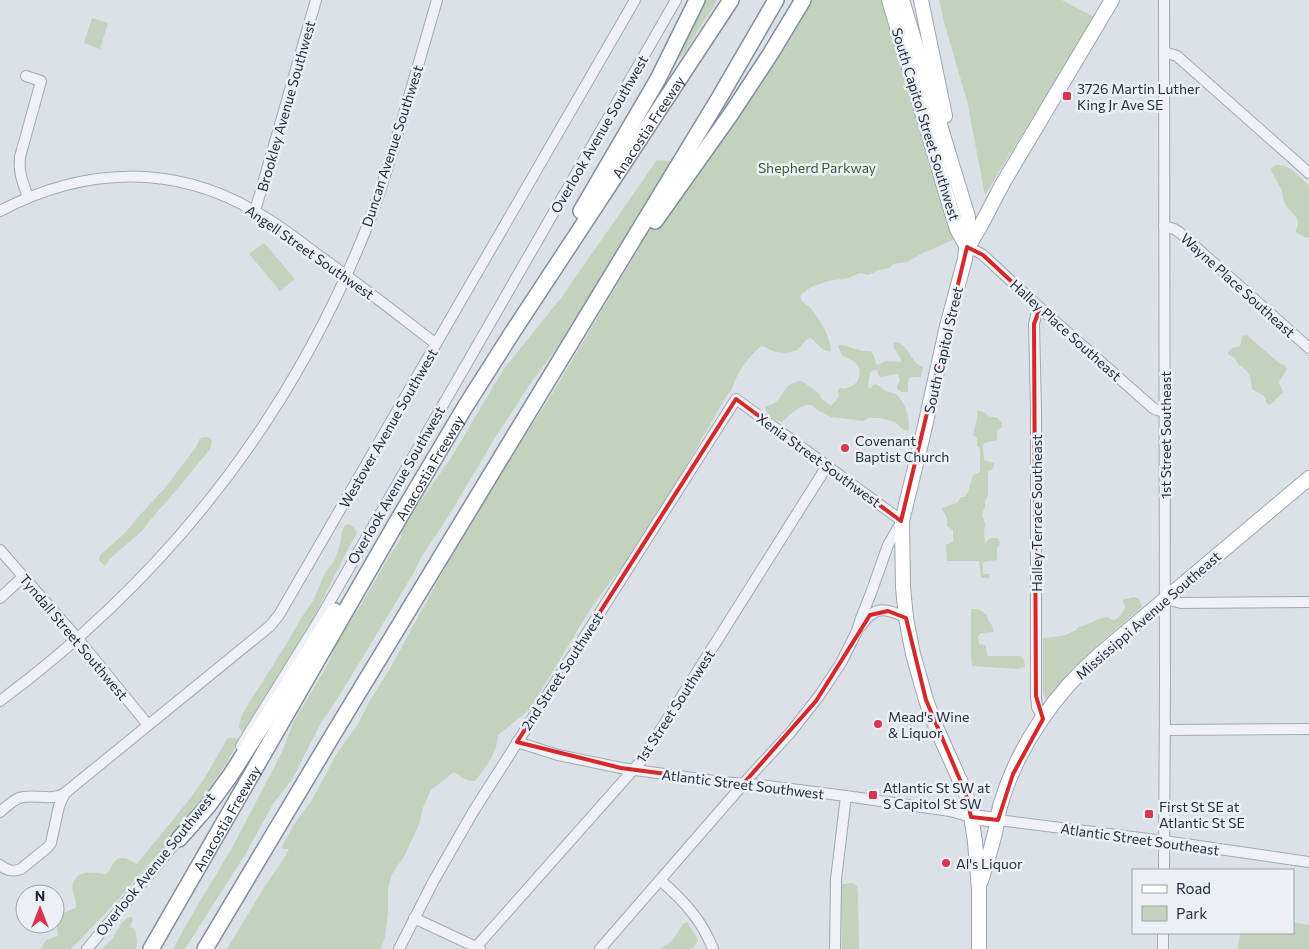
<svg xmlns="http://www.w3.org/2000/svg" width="1309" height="949" font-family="Commissioner,sans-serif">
<rect width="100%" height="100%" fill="#dce1e8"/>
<g fill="#c2d2bd">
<path d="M705 0H717C713 9 707 16 702 24 693 36 689 51 677 60L678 55Z"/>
<path d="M793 0H884L887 7 905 84 924 145 929 165 955 239 923 253 907 262 893 264 890 268 879 270 868 275 860 273 849 278 828 281 811 287 803 293 800 296C802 304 809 305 813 311 821 322 830 336 831 350L830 352 822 349 811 338 807 339C804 342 801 346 798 349 792 354 780 353 773 351 769 350 766 347 761 346 751 354 742 367 736 378 733 385 733 391 727 395L684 470 633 552 591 608 530 709 498 735C497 754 486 767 475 781 466 782 461 776 454 772L431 790 422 810 420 822 405 855 392 874 388 889V912L385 937 381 949H227L265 886 283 860 289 849H284L282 848 283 844 297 820 312 800 337 753 358 724 370 700 388 672 483 498 552 394 682 176 699 156Z"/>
<polygon points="939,0 1062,0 1094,17 985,195 967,101 944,22"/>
<polygon points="92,18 108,23 100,49 84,43"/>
<polygon points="657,160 671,161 563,339 528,387 510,415 498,433 446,520 422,556 413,574 358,665 332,707 322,721 293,778 273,804 246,853 185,949 173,949 190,918 232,848 281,754 294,721 328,664 338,640 361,605 387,560 397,545 401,537 401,532 413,512 451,458 503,370 561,298"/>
<path d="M1277 165C1290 164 1300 177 1309 186V238L1302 236 1296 233V230L1298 224 1297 218 1286 206 1283 199 1282 190 1271 171 1272 167Z"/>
<polygon points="264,243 295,279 280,291 249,254"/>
<polygon points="1245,335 1248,336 1279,363 1284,365 1287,369 1279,382 1283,392 1270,405 1267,404 1264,396 1252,389 1250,377 1246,370 1238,364 1235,358 1228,354 1228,352 1232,348 1239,347 1241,343 1242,337"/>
<path d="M897 342C910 346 911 364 923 367L921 377H910L908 382V391L907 392H901L897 389V386L900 380 898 375 896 374 880 377 879 376 877 370H874L870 372 868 386 869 388H871L874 384C880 385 880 387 884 390 889 393 895 392 899 397 906 405 911 422 908 431L902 429 895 422 879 418H869L864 421 831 417 817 410 812 405C801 403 790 415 782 422 775 420 766 415 765 407 768 405 771 405 773 404 785 397 783 382 802 381L817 392 820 395 821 398 831 406 839 397 838 390 840 388C844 389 848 388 852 386 861 381 863 368 854 362 851 359 846 358 843 356 840 352 839 349 838 345 850 344 857 353 870 351 875 354 874 360 877 365L886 361 901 362C901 354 892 351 894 343Z"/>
<polygon points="977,410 986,413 988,416 998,418 1002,424 1002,427 997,430 997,440 984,443 983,446 984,460 994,463 994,466 992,470 988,471 988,494 985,501 985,506 982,515 985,524 984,531 985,543 990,538 997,538 999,540 1000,544 997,548 997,560 983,562 983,572 984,574 990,574 989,579 981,577 979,561 947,561 946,545 953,542 953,530 947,526 947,518 942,509 942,508 957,503 961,497 965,497 968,492 973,475 980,472 980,448 977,446 977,438 973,435 977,417"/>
<polygon points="204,437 208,437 212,441 211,447 206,454 172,495 147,524 143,530 110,559 105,566 99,561 99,558 101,554 125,533 140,515 165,488 196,447 200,438"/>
<polygon points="350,524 357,531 356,535 347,551 310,625 287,664 274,683 246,731 242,732 239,727 242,714 287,643 298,623 313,601 326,571 335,560 340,544 342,531 345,525"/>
<path d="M1134 597C1139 598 1140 602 1142 606L1141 608 1101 642 1070 671 1047 700 1043 694V638C1051 637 1061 637 1068 634 1071 633 1073 631 1076 630L1078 627C1088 626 1096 618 1108 617L1112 620H1115L1121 615 1125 608 1123 600Z"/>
<path d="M971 609H978L987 615C987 622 994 624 993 632L981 633 978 637 979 644 985 645 986 646 987 655 988 656H1021L1024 660 1025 667 1017 669 972 666 971 654Z"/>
<path d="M229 738H233L238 739V743L220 774 184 825 114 904 71 949H41L46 940 58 936C58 932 56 927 57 923 59 913 68 911 76 908 78 898 67 888 76 878 80 872 92 872 98 873 101 873 104 875 106 874 113 870 111 858 123 858 128 858 133 862 137 864L189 800 204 779 227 739Z"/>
<polygon points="853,883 857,886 858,895 859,949 842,949 841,886 843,884"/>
<path d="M128 917H132L133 920 130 927 135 929C136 935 138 944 136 949H102L112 939 121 924Z"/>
<polygon points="687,922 698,940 694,947 689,949 660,949 672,941 683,924"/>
<polygon points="1293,922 1309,925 1309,949 1238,949 1240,933 1293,933"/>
</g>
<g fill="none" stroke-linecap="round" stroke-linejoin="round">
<defs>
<g id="minor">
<polyline points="1164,52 1177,56 1309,173"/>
<path d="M26 76 41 81 20 157C18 172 23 183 28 197"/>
<path d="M0 211C84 167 173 163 256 212 278 224 298 240 318 255 358 283 397 314 436 344"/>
<polyline points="255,211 316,0"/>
<polyline points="1164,226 1174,229 1179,232 1309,348"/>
<polyline points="967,247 978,252 983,255 1040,308 1153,408 1157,410 1165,412"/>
<polyline points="1040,308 1036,315 1034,324 1036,411 1036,696 1037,707 1043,719"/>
<polyline points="0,550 78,639 148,725"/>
<polyline points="0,598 23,577"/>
<polyline points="1165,599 1181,603 1309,602"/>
<path d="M861 626C864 622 867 617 872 614 881 606 897 613 906 618"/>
<path d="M0 701C168 576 294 415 370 219 383 185 393 149 404 114 415 76 426 38 437 0"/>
<polyline points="1165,730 1309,729"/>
<polyline points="517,742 558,755 621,768 722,782 760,785 846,796 950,811 971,817"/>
<polyline points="241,746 318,622 676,0"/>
<polyline points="65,793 270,626 279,615 635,0"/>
<path d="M0 812C6 807 12 801 19 798 34 793 52 802 65 793L59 806 51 843 48 847 21 869C13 872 7 871 0 865"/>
<polyline points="998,820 1164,841 1309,862"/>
<polyline points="1164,870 1165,684 1164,0"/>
<path d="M660 880C683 900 702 920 713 949"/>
<polyline points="414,918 480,949"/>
<polyline points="476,947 641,761 827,466"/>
<polyline points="87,949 182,835"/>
<polyline points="399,949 433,882 473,812 736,399 902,521 888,545 871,593 861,618 857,631 841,663 819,696 790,733 753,773 600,949"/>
<polyline points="835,949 836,879 846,796"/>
<polyline points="1163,949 1163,933"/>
</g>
<g id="major">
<polyline points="889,0 951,210 957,229 967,247"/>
<polyline points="902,0 968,217 968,233 965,259 947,326 923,435 902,521 903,587 906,618 913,654 926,700 936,727 966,794 970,809 975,842 979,889 979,949"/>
<polyline points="921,0 945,116"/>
<polyline points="968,247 981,225 1003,183 1112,0"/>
<polyline points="971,817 998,820"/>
<path d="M981 881C986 865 991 849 995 833 997 823 998 813 1001 803 1018 746 1055 693 1100 654L1309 478"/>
</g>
<g id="highway">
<polyline points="581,211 658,79 697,0"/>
<polyline points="655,221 731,114 771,53 803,0"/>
<polyline points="179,839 208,806 230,776 335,611"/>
<path id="s1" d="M151 949 398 520 465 407 512 333 731 0"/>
<polyline points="205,949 331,738 718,100 776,0"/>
</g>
</defs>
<use href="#minor" stroke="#a1a8b2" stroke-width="12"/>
<use href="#major" stroke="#9ba5b4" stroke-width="16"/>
<use href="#highway" stroke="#838e9f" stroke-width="18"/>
<use href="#minor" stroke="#eff1f6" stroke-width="10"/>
<use href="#major" stroke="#fff" stroke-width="14"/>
<use href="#highway" stroke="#fff" stroke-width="15"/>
</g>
<path fill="none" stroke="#d62828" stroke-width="4" stroke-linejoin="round" d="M967 247 983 255 1040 308 1034 324 1036 696 1043 719 1013 774 998 820 971 817 966 794 926 700 906 618 888 611 870 615 816 701 743 784 621 768 517 742 736 399 901 521Z"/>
<g fill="#d8364f" stroke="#ecf0f5" stroke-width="2">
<rect x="1062" y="91" width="10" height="10" rx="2.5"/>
<circle cx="845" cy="448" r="5"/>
<circle cx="878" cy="724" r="5"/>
<rect x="868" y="790" width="10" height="10" rx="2.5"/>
<rect x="1144" y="809" width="10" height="10" rx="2.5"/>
<circle cx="946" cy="863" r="5"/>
</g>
<g text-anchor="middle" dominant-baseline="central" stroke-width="5" stroke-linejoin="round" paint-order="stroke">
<g font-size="14" fill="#252e3f" stroke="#ecf0f5" text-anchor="start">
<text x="1077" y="88">3726 Martin Luther<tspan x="1077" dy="16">King Jr Ave SE</tspan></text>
<text x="855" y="440">Covenant<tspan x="855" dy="16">Baptist Church</tspan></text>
<text x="888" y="716">Mead's Wine<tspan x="888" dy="16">&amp; Liquor</tspan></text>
<text x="883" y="787">Atlantic St SW at<tspan x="883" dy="16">S Capitol St SW</tspan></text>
<text x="1159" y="806">First St SE at<tspan x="1159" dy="16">Atlantic St SE</tspan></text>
<text x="956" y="863">Al's Liquor</text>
</g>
<g font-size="14" fill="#252e3f" stroke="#ecf0f5">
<text transform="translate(286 106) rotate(-74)">Brookley Avenue Southwest</text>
<text transform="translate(926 124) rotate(73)">South Capitol Street Southwest</text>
<text stroke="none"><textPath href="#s1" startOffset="961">Anacostia Freeway</textPath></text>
<text transform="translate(599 134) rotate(-60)">Overlook Avenue Southwest</text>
<text transform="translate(392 146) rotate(-72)">Duncan Avenue Southwest</text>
<text transform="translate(310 252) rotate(35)">Angell Street Southwest</text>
<text transform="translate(1238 285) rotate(42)">Wayne Place Southeast</text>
<text transform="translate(1066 330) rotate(42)">Halley Place Southeast</text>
<text transform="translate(943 350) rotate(-77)">South Capitol Street</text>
<text transform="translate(388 428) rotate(-60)">Westover Avenue Southwest</text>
<text transform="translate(1165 435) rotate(-90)">1st Street Southeast</text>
<text transform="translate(819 460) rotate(36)">Xenia Street Southwest</text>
<text stroke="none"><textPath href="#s1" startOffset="556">Anacostia Freeway</textPath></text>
<text transform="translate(396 485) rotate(-60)">Overlook Avenue Southwest</text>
<text transform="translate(1036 513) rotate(-90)">Halley Terrace Southeast</text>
<text transform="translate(1148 615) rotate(-41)">Mississippi Avenue Southeast</text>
<text transform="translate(74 637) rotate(50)">Tyndall Street Southwest</text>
<text transform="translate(562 671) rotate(-57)">2nd Street Southwest</text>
<text transform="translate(675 706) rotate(-57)">1st Street Southwest</text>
<text transform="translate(743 784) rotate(7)">Atlantic Street Southwest</text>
<text stroke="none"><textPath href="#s1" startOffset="151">Anacostia Freeway</textPath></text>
<text transform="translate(1140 839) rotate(8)">Atlantic Street Southeast</text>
<text transform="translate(155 864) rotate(-51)">Overlook Avenue Southwest</text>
</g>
<g font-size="14" fill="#395c31" stroke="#ecf0f5">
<text x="817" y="167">Shepherd Parkway</text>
</g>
</g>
<rect x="1132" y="869" width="162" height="65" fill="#ecf0f5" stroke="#9ca2ac"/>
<rect x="1142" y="885" width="25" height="8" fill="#ffffff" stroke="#9ca2ac"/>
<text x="1176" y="894" font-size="15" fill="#252e3f">Road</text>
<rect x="1142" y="906" width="25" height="15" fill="#c2d2bd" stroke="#9ca2ac"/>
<text x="1176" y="919" font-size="15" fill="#252e3f">Park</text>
<g transform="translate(40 909)"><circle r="24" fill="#ecf0f5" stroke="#9ca2ac"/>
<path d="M0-4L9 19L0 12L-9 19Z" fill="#d8364f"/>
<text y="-8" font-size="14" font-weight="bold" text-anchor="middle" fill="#252e3f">N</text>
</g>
</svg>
